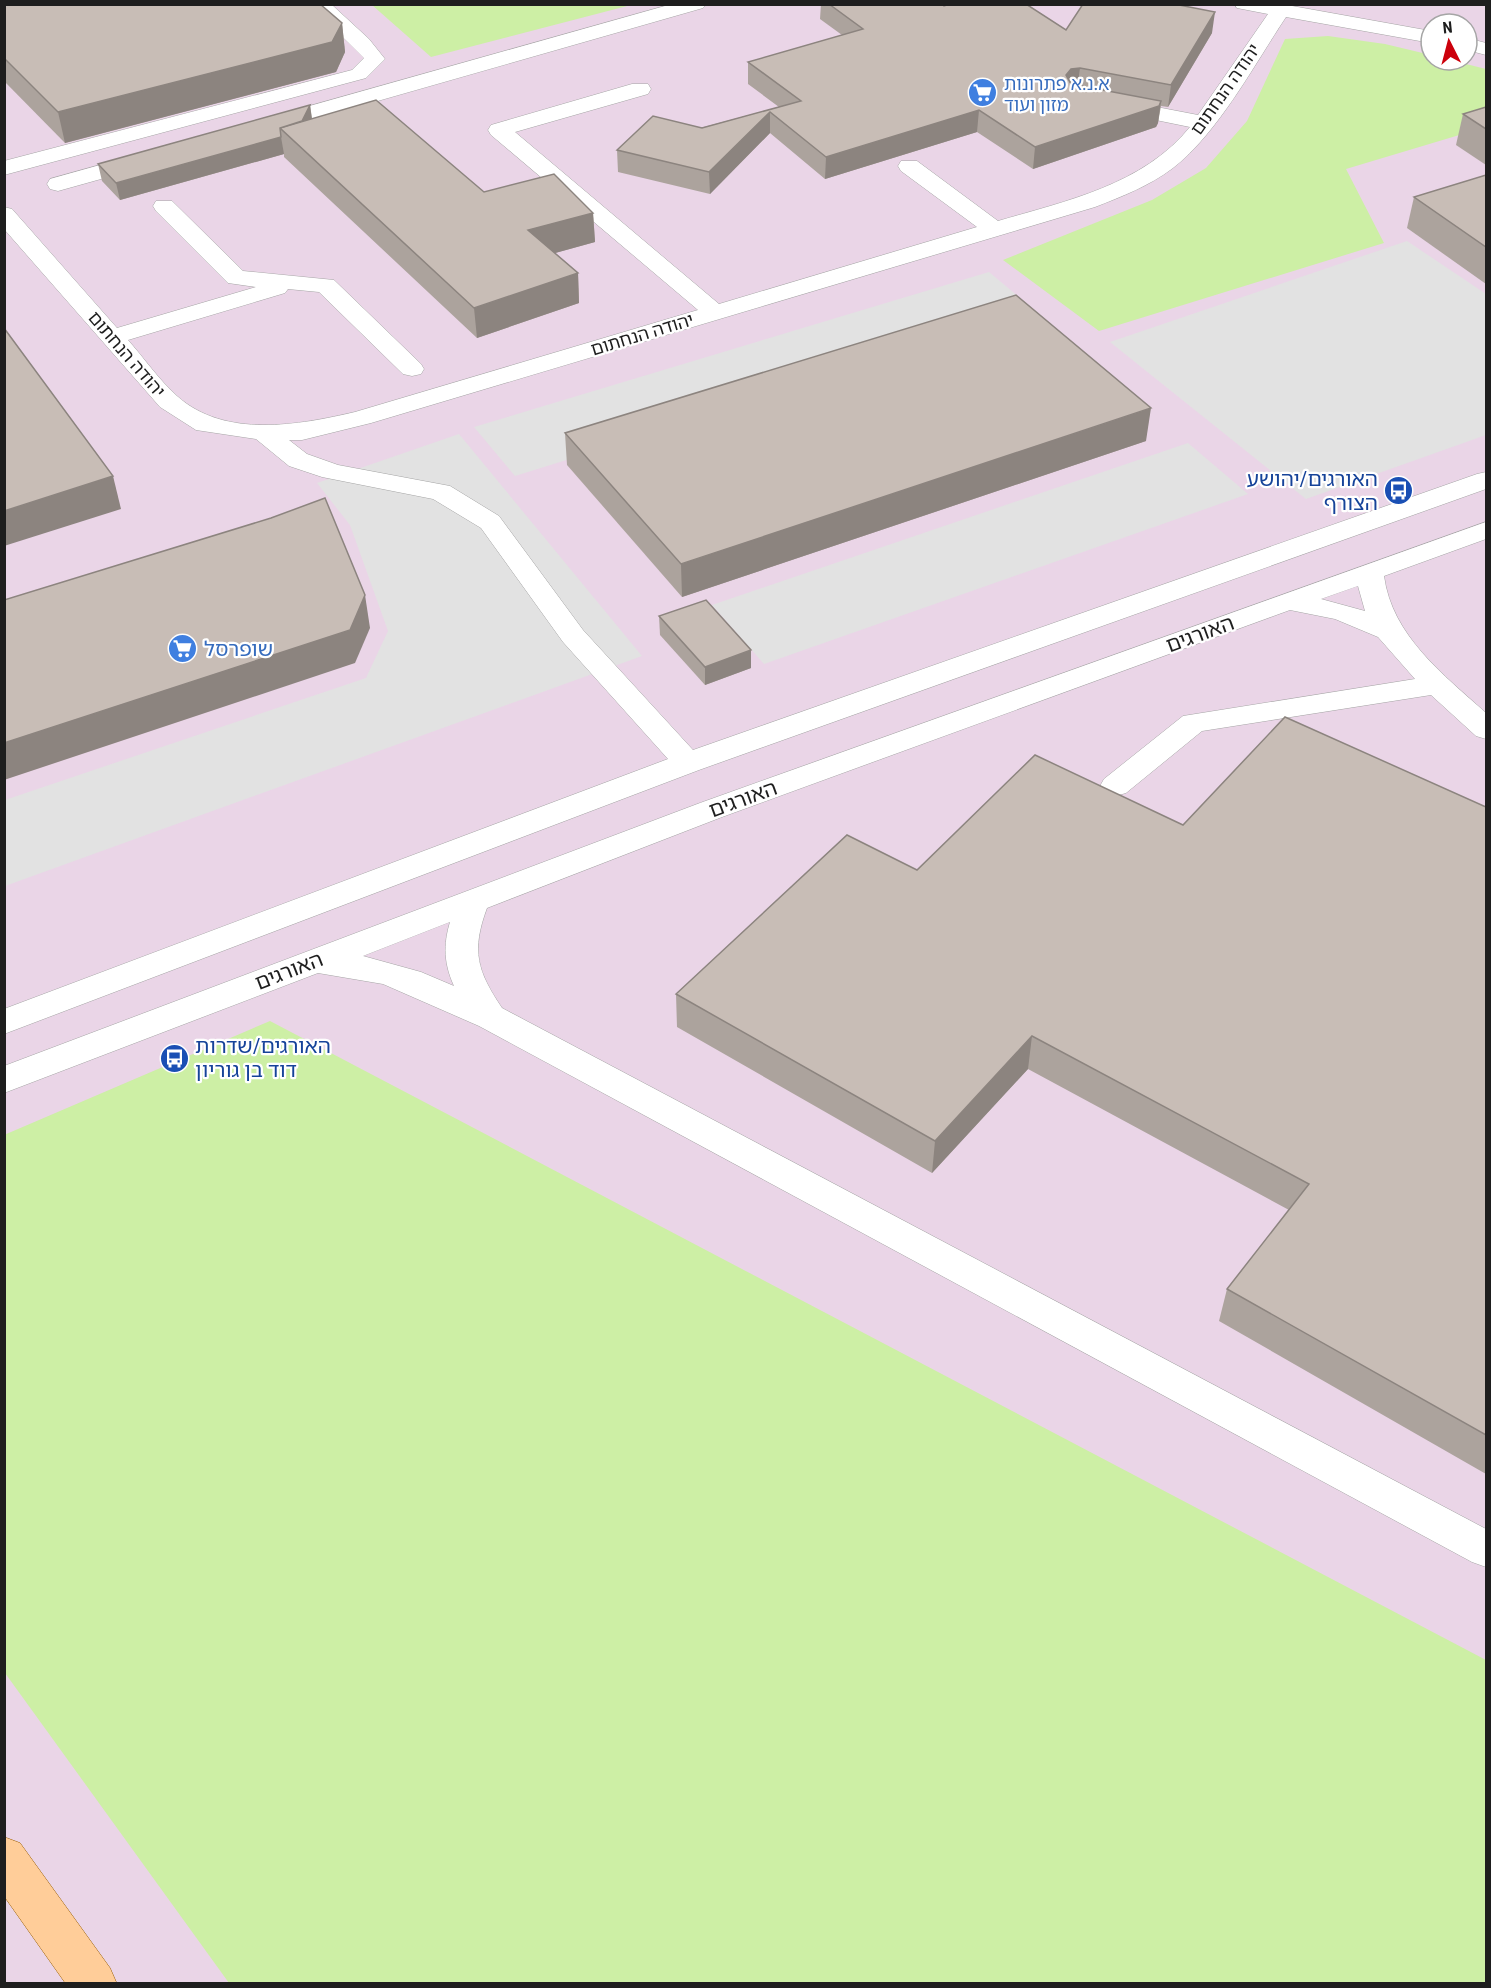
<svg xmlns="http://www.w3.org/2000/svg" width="1491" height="1988" font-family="'Roboto Condensed','Noto Sans Hebrew',sans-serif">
<rect width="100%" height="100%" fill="#f0ebe3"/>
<path fill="#ead5e7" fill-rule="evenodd" d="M5 5H1486V1983L5 1984ZM1431 24H1467V60H1431Z"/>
<g fill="#cdefa5">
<polygon points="372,5 631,5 431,57"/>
<polygon points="1328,36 1385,44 1431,55 1431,60 1450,60 1486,69 1486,127 1346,169 1384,243 1099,331 1003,260 1152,200 1206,168 1247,121 1285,39"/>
<polygon points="270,1021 1486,1660 1486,1983 229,1983 5,1673 4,1135"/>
</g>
<g fill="#e2e2e2">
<polygon points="1407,241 1486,294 1486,435 1306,499 1110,342"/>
<polygon points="989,272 1038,313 515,476 474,427"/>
<polygon points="459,434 642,656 5,886 5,800 366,678 388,631 350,525 317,483"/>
<polygon points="1188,443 1248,494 764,664 712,605"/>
</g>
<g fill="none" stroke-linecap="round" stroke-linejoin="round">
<defs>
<g id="minor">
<polygon points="309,4 331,4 369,39 385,59 366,78 4,175 4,161 352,70 364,58"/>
<polygon points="672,4 706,4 703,8 276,130 260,130 257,125 260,120"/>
<path d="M1234 4H1281L1431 31V43L1286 17C1254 65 1218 133 1173 168 1149 186 1123 196 1095 207L371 423 302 440H289L307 454 338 465 450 486 499 516 583 630 693 750 1477 474 1486 472V489L699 770 4 1034V1009L668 759 563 642 481 528 433 499 322 477 289 466 256 439 196 430 160 407 4 229V207L12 209 117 328 256 287 228 283 156 211 153 206 156 201H172L243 271 334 280 421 364 424 369 421 374 412 376 403 374 319 292 288 289 285 293 128 340C144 358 159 380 177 396 225 439 299 425 355 412L698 310 491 135 488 130 491 125 632 84H648L651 89 648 94 515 132 719 304 977 227 901 171 898 166 901 161H917L998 221C1066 201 1143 185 1190 127L1107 110 1104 105 1107 100 1115 99 1198 115 1268 14 1237 8Z"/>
<polygon points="1467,38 1486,43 1486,55 1467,50"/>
<polygon points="143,153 151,155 154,160 151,165 58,191 50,189 47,184 50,179"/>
<path d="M1486 522V539L1384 576C1392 636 1444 675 1486 713V739L1476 736 1431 695 1202 731 1126 793 1115 796 1104 793 1100 786 1104 779 1183 716 1415 679 1378 637 1335 619 1290 610 722 817 487 908C471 951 477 971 502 1008L1486 1529V1567L1472 1562 479 1026 383 984 318 973 4 1093V1066L700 803ZM1358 586 1365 611 1321 599ZM450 922C443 945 444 964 454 986L421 972 363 956Z"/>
</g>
<polygon id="major" points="4,1837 20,1843 110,1968 117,1984 66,1984 4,1896"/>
</defs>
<use href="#minor" stroke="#a5a5a5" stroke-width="1"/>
<use href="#major" stroke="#985d00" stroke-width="1"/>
<use href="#minor" fill="#fff" fill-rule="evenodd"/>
<use href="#major" fill="#ffcd99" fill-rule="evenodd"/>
</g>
<g fill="#aca39d">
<polygon points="4,4 342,23 345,52 336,72 65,143 4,81"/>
<polygon points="821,4 941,4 944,6 1066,30 1212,33 1168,107 1161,106 1158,123 1156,127 1033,169 977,132 825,179 770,133 710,194 618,172 617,150 779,107 748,84 748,62 842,35 820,19"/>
<polygon points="310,105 312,118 484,192 593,213 595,242 555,253 578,273 579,303 477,338 284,157 284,154 120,200 102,181 98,164"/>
<polygon points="1486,107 1486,165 1456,145 1463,114"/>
<polygon points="1486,175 1486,284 1407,228 1414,197"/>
<polygon points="565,433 1146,441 682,597 567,465"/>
<polygon points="659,616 751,668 705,685 660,635"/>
<polygon points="1486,807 1486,1474 1219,1321 1227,1289 1289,1210 1028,1069 932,1173 677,1027 676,994 917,870 1183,825"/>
</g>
<g fill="#8c847f">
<polygon points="1215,12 1212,33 1168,107 1171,85"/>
<polygon points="342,23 345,52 336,72 65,143 58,112"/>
<polygon points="1080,68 1077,90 1069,91 1066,75 1071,69"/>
<polygon points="1161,101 1158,123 1156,127 1033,169 1035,147"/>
<polygon points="310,105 312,121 288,135"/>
<polygon points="979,110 977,132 825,179 826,157"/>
<polygon points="770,112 770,133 710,194 709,172"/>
<polygon points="281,137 284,154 120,200 116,183"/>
<polygon points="593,213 595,242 530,260 528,230"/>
<polygon points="578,273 579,303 477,338 474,308"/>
<polygon points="1151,408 1146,441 682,597 681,564"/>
<polygon points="113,476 121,509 4,546 4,511"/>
<polygon points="365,595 370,628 355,663 4,780 4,743"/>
<polygon points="751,650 751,668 705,685 705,667"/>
<polygon points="1032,1036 1028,1069 932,1173 935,1141"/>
</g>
<g fill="#c8bdb6" stroke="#8c847f" stroke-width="1.5">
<polygon points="4,4 320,4 342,23 332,42 58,112 4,58"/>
<polygon points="829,4 941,4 944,6 950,4 1026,4 1066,30 1083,4 1174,4 1215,12 1171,85 1080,68 1071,69 1066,75 1071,84 1161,101 1159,106 1035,147 979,110 826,157 770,112 709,172 617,150 653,116 702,128 801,101 748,62 863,29"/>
<polygon points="376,100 484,192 554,174 593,213 528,230 578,273 474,308 280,128"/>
<polygon points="310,105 302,121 280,128 281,137 116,183 98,164"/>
<polygon points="1486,107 1486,129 1463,114"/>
<polygon points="1486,175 1486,247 1414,197"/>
<polygon points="1016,295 1151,408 681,564 565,433"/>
<polygon points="4,328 113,476 4,511"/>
<polygon points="325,498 365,595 350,630 4,743 4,600 271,518"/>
<polygon points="706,600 751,650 705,667 659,616"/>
<polygon points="1285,717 1486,807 1486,1435 1227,1289 1309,1184 1032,1036 935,1141 676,994 847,835 917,870 1035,755 1183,825"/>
</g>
<defs>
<symbol id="supermarket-disc" viewBox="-11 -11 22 22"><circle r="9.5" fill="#3f7fe0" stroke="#fff"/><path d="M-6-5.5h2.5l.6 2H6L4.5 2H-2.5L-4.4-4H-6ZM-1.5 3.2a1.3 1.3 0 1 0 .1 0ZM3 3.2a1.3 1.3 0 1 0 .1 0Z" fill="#fff"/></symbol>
<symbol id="bus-disc" viewBox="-11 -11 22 22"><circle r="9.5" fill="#1a4fb4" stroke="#fff"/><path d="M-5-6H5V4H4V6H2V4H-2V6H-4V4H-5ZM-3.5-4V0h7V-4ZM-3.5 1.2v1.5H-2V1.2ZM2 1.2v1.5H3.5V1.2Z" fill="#fff"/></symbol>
</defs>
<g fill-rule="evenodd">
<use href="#supermarket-disc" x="966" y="76" width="33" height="33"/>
<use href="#bus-disc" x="1382" y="474" width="33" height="33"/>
<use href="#supermarket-disc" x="166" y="632" width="33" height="33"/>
<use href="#bus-disc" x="158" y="1042" width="33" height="33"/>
</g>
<g text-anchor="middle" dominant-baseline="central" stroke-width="4.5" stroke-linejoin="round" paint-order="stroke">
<g font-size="18" fill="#366cbe" stroke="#fff" text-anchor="start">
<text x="1004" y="83">א.נ.א פתרונות<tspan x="1004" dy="21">מזון ועוד</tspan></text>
</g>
<g font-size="18" fill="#1e1e1e" stroke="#fff">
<text transform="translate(1225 89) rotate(-55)">יהודה הנחתום</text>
<text transform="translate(642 334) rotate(-17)">יהודה הנחתום</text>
<text transform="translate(127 354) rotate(49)">יהודה הנחתום</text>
</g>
<g font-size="21" fill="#164399" stroke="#fff" text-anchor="end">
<text x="1378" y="479">האורגים/יהושע<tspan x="1378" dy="24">הצורף</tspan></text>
<text x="195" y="1046" text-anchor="start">האורגים/שדרות<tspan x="195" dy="24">דוד בן גוריון</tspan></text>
</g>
<g font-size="21" fill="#1e1e1e" stroke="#fff">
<text transform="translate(1200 634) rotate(-20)">האורגים</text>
<text transform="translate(743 799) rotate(-20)">האורגים</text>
<text transform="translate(289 971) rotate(-21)">האורגים</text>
</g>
<g font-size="21" fill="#366cbe" stroke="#fff" text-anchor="start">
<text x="204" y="649">שופרסל</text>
</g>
</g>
<rect width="1491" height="1988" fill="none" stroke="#1e1e1e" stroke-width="12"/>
<g transform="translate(1449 42) rotate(354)"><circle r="28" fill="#ffffff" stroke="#a5a5a5" stroke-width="1.5"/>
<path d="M0-4.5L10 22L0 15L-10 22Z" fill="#cc000c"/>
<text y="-9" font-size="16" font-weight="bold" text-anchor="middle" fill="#1e1e1e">N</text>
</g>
</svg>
